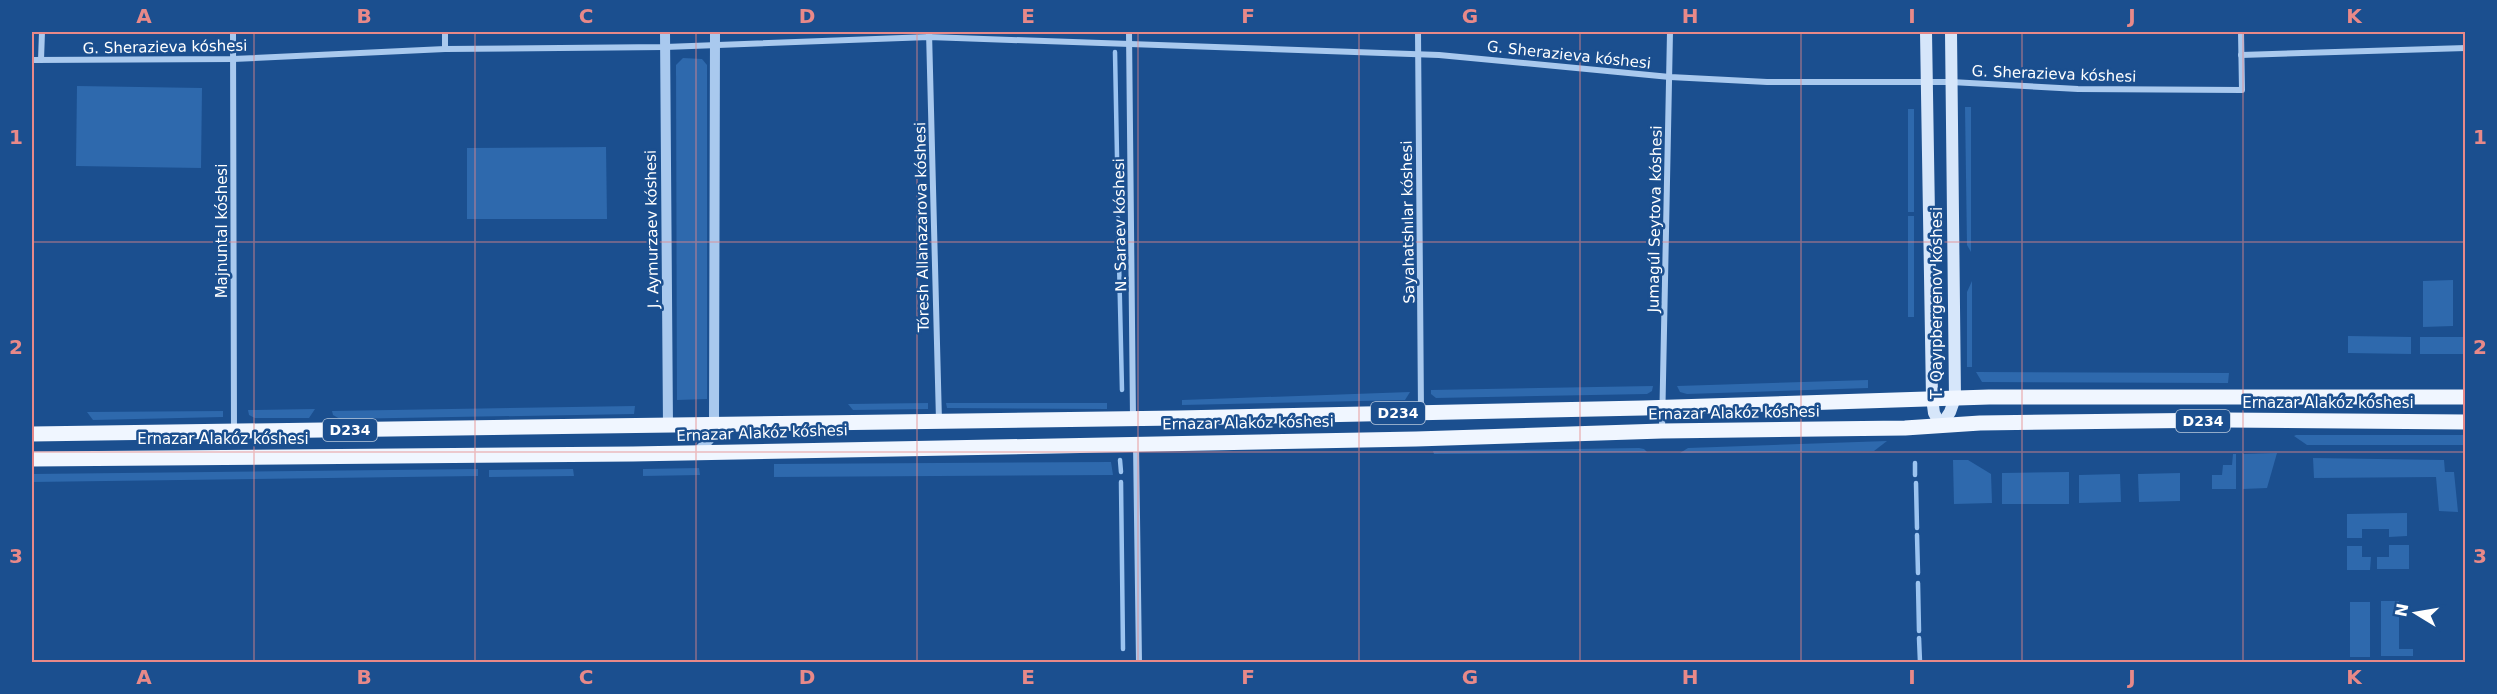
<svg xmlns="http://www.w3.org/2000/svg" width="2497" height="694" font-family="'DejaVu Sans',sans-serif">
<rect width="100%" height="100%" fill="#1b4f8f"/>
<g fill="#2e69ad">
<polygon points="683,58 702,59 707,65 707,399 677,400 676,65"/>
<polygon points="77,86 202,88 201,168 76,166"/>
<polygon points="1965,107 1971,107 1971,252 1967,245"/>
<rect x="1908" y="109" width="6" height="103"/>
<polygon points="606,147 607,219 467,219 467,148"/>
<rect x="1908" y="216" width="6" height="101"/>
<polygon points="2453,280 2453,326 2423,327 2423,281"/>
<polygon points="1972,281 1972,367 1967,367 1967,292"/>
<polygon points="2348,336 2411,337 2411,354 2348,353"/>
<rect x="2420" y="337" width="45" height="17"/>
<polygon points="1976,372 2228,373 2229,373 2228,383 1982,382"/>
<polygon points="1868,380 1868,388 1687,394 1680,392 1677,386"/>
<polygon points="1653,386 1652,391 1647,394 1436,398 1431,394 1431,390"/>
<polygon points="1410,392 1405,400 1182,405 1182,400"/>
<polygon points="928,403 928,409 853,410 848,404"/>
<polygon points="946,403 1107,403 1107,409 947,408"/>
<polygon points="635,406 634,414 340,419 333,415 332,411"/>
<polygon points="315,409 309,418 255,418 249,415 248,410"/>
<polygon points="223,411 223,417 93,420 87,412"/>
<polygon points="2296,435 2465,435 2465,445 2307,445 2294,436"/>
<polygon points="1887,441 1874,451 1680,453 1688,448"/>
<polygon points="1639,448 1644,449 1647,452 1434,454 1433,451"/>
<polygon points="2277,453 2267,488 2243,489 2243,454"/>
<polygon points="2233,454 2236,454 2236,489 2212,489 2212,475 2222,475 2223,465 2232,465"/>
<polygon points="2313,458 2444,460 2445,472 2454,472 2458,512 2439,511 2436,477 2314,478"/>
<polygon points="1953,460 1968,460 1991,474 1992,503 1954,504"/>
<polygon points="1111,462 1113,475 774,477 774,464"/>
<polygon points="699,468 700,475 643,476 643,469"/>
<polygon points="478,469 478,476 32,482 32,474"/>
<polygon points="573,469 574,476 489,477 489,470"/>
<polygon points="2069,472 2069,504 2002,504 2002,473"/>
<polygon points="2180,473 2180,501 2139,502 2138,474"/>
<polygon points="2120,474 2121,502 2079,503 2079,475"/>
<polygon points="2407,513 2407,536 2389,537 2389,529 2362,529 2362,538 2347,538 2347,514"/>
<polygon points="2389,545 2409,545 2409,569 2377,569 2377,557 2389,557"/>
<polygon points="2347,546 2362,546 2362,557 2371,557 2370,570 2347,570"/>
<polygon points="2381,601 2399,601 2399,649 2413,649 2413,656 2381,656"/>
<rect x="2350" y="602" width="20" height="55"/>
</g>
<g fill="none" stroke-linecap="round" stroke-linejoin="round">
<g stroke="#9cc4f0" stroke-width="4.5">
<polyline points="1115,52 1118,208"/>
<polyline points="1118,218 1122,390"/>
<polyline points="1120,460 1121,472"/>
<polyline points="1915,463 1915,475"/>
<polyline points="1121,482 1123,649"/>
<polyline points="1916,483 1917,528"/>
<polyline points="1917,535 1918,573"/>
<polyline points="1918,583 1919,631"/>
<polyline points="1919,638 1920,662"/>
</g>
<g stroke="#a9c9ee" stroke-width="6">
<polyline points="233,32 234,431"/>
<polyline points="445,32 445,49"/>
<polyline points="929,32 939,421"/>
<polyline points="1129,32 1133,418"/>
<polyline points="1418,32 1421,412"/>
<polyline points="2241,55 2466,48"/>
<polyline points="32,60 233,59 445,49 665,47 929,37 1439,55 1670,77 1767,82 1951,82 2078,89 2242,90 2241,32"/>
<polyline points="41,60 42,32"/>
<polyline points="1662,430 1670,32"/>
<polyline points="1136,444 1139,662"/>
</g>
<g stroke="#a9c9ee" stroke-width="10">
<polyline points="665,32 668,427"/>
<polyline points="696,453 709,440 714,426 715,32"/>
</g>
<g stroke="#d6e6fa" stroke-width="12">
<polyline points="1926,32 1932,398 1934,413 1941,426"/>
<polyline points="1941,426 1950,412 1955,398 1951,32"/>
</g>
<g stroke="#f0f6ff" stroke-width="15">
<polyline points="32,434 1178,418 1643,408 1989,397 2466,397"/>
<polyline points="32,459 633,454 1416,439 1662,431 1905,428 1980,423 2226,420 2466,422"/>
</g>
</g>
<path fill="none" stroke="#e88989" stroke-width="1.5" stroke-opacity="0.55" d="M254 32V662M475 32V662M696 32V662M917 32V662M1138 32V662M1359 32V662M1580 32V662M1801 32V662M2022 32V662M2243 32V662M32 242H2466M32 452H2466"/>
<g text-anchor="middle" dominant-baseline="central" stroke-width="5" stroke-linejoin="round" paint-order="stroke">
<g fill="#1b4f8f" stroke="#bbcadd" stroke-width="1.5">
<rect x="1371" y="402" width="54" height="22" rx="4.5"/>
<rect x="2176" y="410" width="54" height="22" rx="4.5"/>
<rect x="323" y="419" width="54" height="22" rx="4.5"/>
</g>
<g font-size="14" font-weight="bold" fill="#fff">
<text x="1398" y="413">D234</text>
<text x="2203" y="421">D234</text>
<text x="350" y="430">D234</text>
</g>
<g font-size="15" fill="#fff" stroke="#1b4f8f">
<text transform="translate(165 47) rotate(-1)">G. Sherazieva kóshesi</text>
<text transform="translate(1569 55) rotate(6)">G. Sherazieva kóshesi</text>
<text transform="translate(2054 74) rotate(2)">G. Sherazieva kóshesi</text>
<text transform="translate(1655 219) rotate(-89)">Jumagúl Seytova kóshesi</text>
<text transform="translate(1408 222) rotate(-91)">Sayahatshılar kóshesi</text>
<text transform="translate(1120 225) rotate(-91)">N. Saraev kóshesi</text>
<text transform="translate(922 227) rotate(-91)">Tóresh Allanazarova kóshesi</text>
<text transform="translate(652 229) rotate(-91)">J. Aymurzaev kóshesi</text>
<text transform="translate(222 231) rotate(-90)">Majnuntal kóshesi</text>
<text transform="translate(1937 303) rotate(-90)">T. Qayıpbergenov kóshesi</text>
<text x="2328" y="403">Ernazar Alakóz kóshesi</text>
<text transform="translate(1734 413) rotate(-1)">Ernazar Alakóz kóshesi</text>
<text transform="translate(1248 423) rotate(-1)">Ernazar Alakóz kóshesi</text>
<text transform="translate(762 433) rotate(-2)">Ernazar Alakóz kóshesi</text>
<text x="223" y="439">Ernazar Alakóz kóshesi</text>
</g>
</g>
<rect width="2497" height="694" fill="none" stroke="#1b4f8f" stroke-width="66"/>
<g transform="translate(2416 613) rotate(281)" stroke="#1b4f8f" stroke-width="4.5" paint-order="stroke">
<path d="M0-4.5L10 22L0 15L-10 22Z" fill="#ffffff"/>
<text y="-9" font-size="16" font-weight="bold" text-anchor="middle" fill="#ffffff">N</text>
</g>
<rect x="33" y="33" width="2431" height="628" fill="none" stroke="#e88989" stroke-width="2"/>
<g font-size="20" text-anchor="middle" font-weight="bold" fill="#e88989">
<text x="144" y="23">A</text>
<text x="364" y="23">B</text>
<text x="586" y="23">C</text>
<text x="807" y="23">D</text>
<text x="1028" y="23">E</text>
<text x="1248" y="23">F</text>
<text x="1470" y="23">G</text>
<text x="1690" y="23">H</text>
<text x="1912" y="23">I</text>
<text x="2132" y="23">J</text>
<text x="2354" y="23">K</text>
<text x="16" y="144">1</text>
<text x="2480" y="144">1</text>
<text x="16" y="354">2</text>
<text x="2480" y="354">2</text>
<text x="16" y="563">3</text>
<text x="2480" y="563">3</text>
<text x="144" y="684">A</text>
<text x="364" y="684">B</text>
<text x="586" y="684">C</text>
<text x="807" y="684">D</text>
<text x="1028" y="684">E</text>
<text x="1248" y="684">F</text>
<text x="1470" y="684">G</text>
<text x="1690" y="684">H</text>
<text x="1912" y="684">I</text>
<text x="2132" y="684">J</text>
<text x="2354" y="684">K</text>
</g>
</svg>
